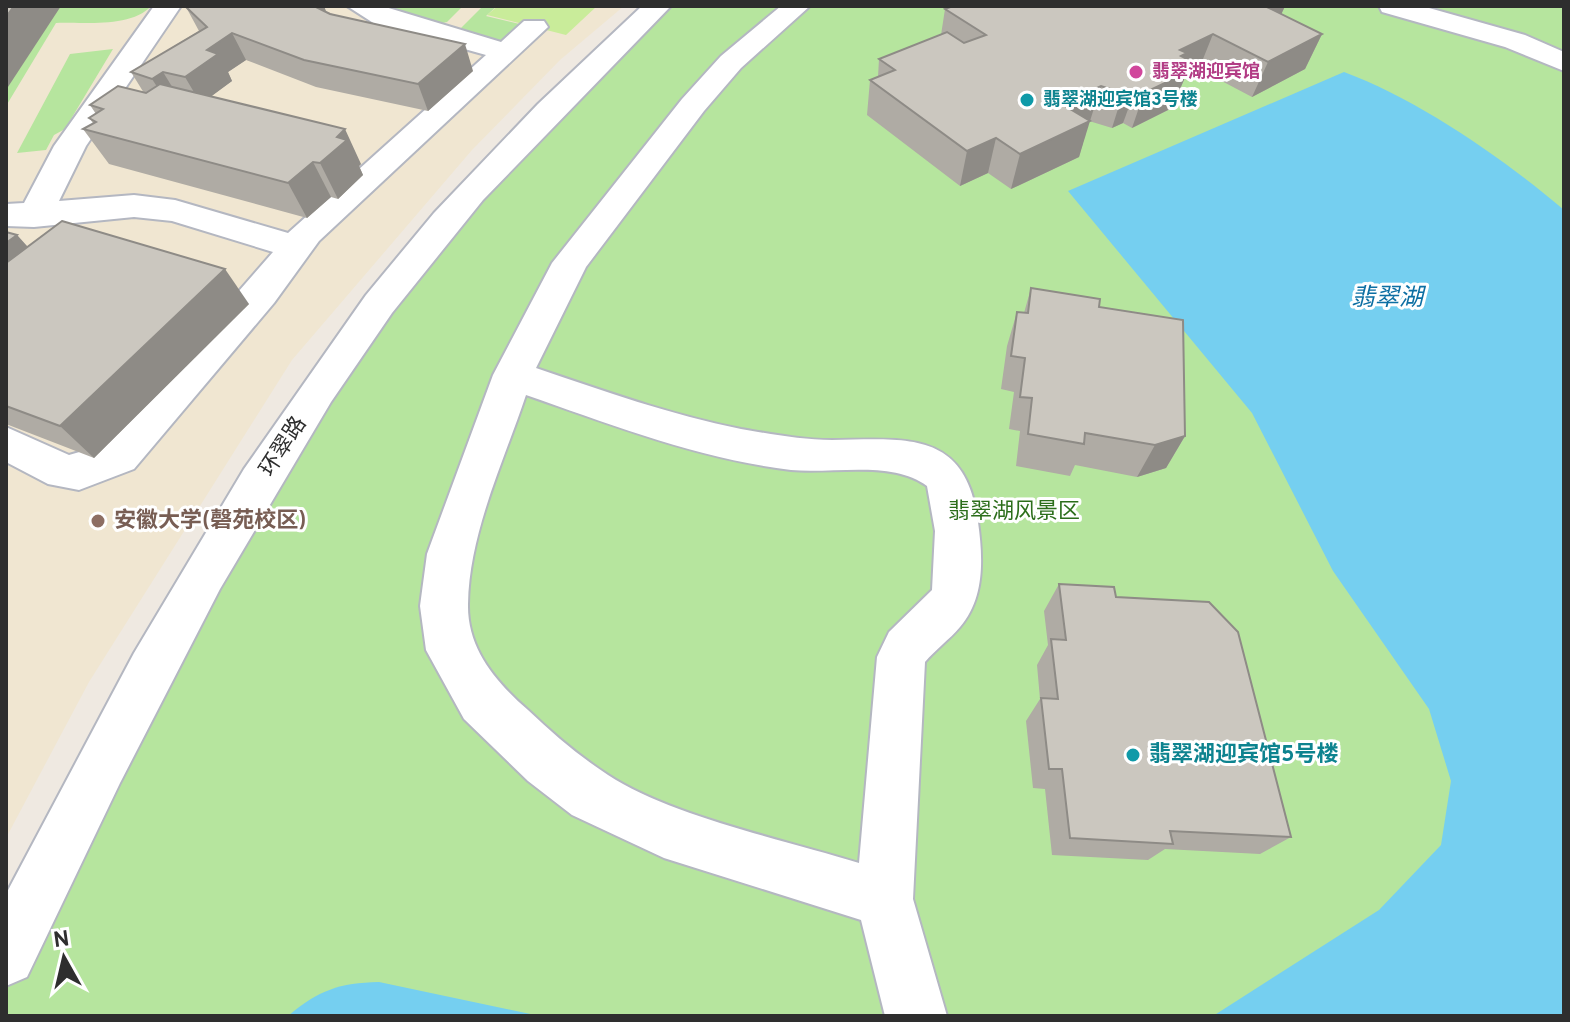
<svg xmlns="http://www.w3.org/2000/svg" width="1570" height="1022" font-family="Overpass,'Noto Sans SC',sans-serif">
<rect width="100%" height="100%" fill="#efe9e1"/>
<polygon fill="#f0e6d1" points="6,6 624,6 560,60 472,150 292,360 89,682 6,838"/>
<g fill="#b6e59e">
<path d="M6 6H151C132 28 82 22 56 23L6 106Z"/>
<polygon points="370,6 463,6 447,22 430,26"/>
<polygon points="483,6 497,6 486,16 528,26 505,44 459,30"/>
<polygon points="658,6 1564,6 1564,1016 6,1016 6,956 391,290"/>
<polygon points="113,49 65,129 54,135 46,150 17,153 70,54"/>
</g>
<polygon fill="#c9ec9a" points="498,6 597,6 566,35 487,15"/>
<g fill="#75cff0">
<path d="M1344 72C1419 100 1503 158 1564 210V1016H1213L1379 910 1441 845 1451 781 1429 709 1333 571 1252 413 1068 191Z"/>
<path d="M379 982 540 1016H288C319 990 339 983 379 982Z"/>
</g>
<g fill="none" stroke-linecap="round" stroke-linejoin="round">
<defs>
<g id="minor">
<polygon points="154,6 181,6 86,146 59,201 134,195 175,200 288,233 486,55 375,24 347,6 382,6 501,42 524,21 544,21 548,27 319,241 274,303 134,469 79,490 48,484 6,462 6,427 69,455 104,445 273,252 172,221 134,217 34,227 6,226 6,204 24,203 54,146"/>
<polygon points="642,6 671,6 483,200 392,313 331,402 220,589 120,783 27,977 6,986 6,894 134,653 244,469 366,295 434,213 538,104"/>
<path d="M781 6H810L741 68 704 111 586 267 536 368C604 391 671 415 741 429 771 434 802 440 832 440 907 439 966 430 978 522 983 558 985 598 960 627 949 640 936 649 925 662L913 899 947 1016H885L861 920 664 858 572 815 528 781 464 719 426 650 420 606 427 554 493 375 552 263 682 99 721 56ZM526 395C612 425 700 459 791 470 833 474 893 460 927 486L935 531 932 590 889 632 877 657 859 863C785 840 670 816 608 775 579 756 553 734 528 710 496 682 467 649 468 604 469 533 504 461 526 395Z"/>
<polygon points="1379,6 1422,6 1525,35 1564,52 1564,71 1505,47 1382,12"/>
</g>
</defs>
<use href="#minor" stroke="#b4b7c1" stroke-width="4"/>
<use href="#minor" fill="#fff" fill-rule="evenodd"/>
</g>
<g fill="#afaba4">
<polygon points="188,6 324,6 325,11 473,71 428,111 316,87 246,60 228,72 232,81 211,96 361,164 359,166 363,175 338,199 331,197 307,218 109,164 83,129 93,123 89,118 96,114 90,105 144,93 131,72 199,31 186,7"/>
<polygon points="948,6 1285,6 1281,14 1322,34 1305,69 1252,97 1199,69 1186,75 1172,108 1132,128 1123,123 1112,128 1089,121 1079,157 1011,189 988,173 960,186 867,115 870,80 878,77 879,59 941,35 945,9 948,8"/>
<polygon points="6,232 17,235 28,247 249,304 94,458 6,424"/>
<polygon points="1031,288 1099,307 1185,436 1166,468 1137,477 1075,465 1070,476 1016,466 1020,431 1009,429 1014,392 1001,389 1007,346 1017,312 1024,313"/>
<polygon points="1059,584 1116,597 1291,837 1260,854 1165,849 1148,860 1052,855 1045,789 1033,788 1026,721 1040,699 1037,665 1048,645 1044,611"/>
</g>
<g fill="#8e8b86">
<polygon points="14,6 61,6 6,90 6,17"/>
<polygon points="302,6 324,6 326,11"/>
<polygon points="1274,6 1285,6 1273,33 1269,8"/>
<polygon points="232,33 246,60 228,72 232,81 201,104 185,77 207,50"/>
<polygon points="1213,34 1199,69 1186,75 1172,108 1132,128 1144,93 1180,50"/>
<polygon points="1322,34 1305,69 1252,97 1268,62"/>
<polygon points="465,44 473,71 428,111 418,84"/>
<polygon points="163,72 179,98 169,105 152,79"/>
<polygon points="1101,86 1090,121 1062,104"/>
<polygon points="1136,88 1123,123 1112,128 1123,93"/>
<polygon points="1090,121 1079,157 1011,189 1020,154"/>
<polygon points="345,129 361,164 359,166 363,175 338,199 320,163 337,137"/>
<polygon points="996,138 988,173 960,186 967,151"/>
<polygon points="313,162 331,197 307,218 288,183"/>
<polygon points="17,235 47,269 6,303 6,243"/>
<polygon points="225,269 249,304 94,458 60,426"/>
<polygon points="1185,436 1166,468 1137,477 1155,445"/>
</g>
<g fill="#cbc7bf" stroke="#8e8b86" stroke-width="2">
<polygon points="6,6 14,6 6,17"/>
<polygon points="188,6 314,6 330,14 465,44 418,84 304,60 232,33 207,50 218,54 185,77 163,72 152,79 131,72 207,27 186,7"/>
<polygon points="953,6 1274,6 1269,8 1322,34 1268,62 1213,34 1180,50 1187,53 1181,56 1191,61 1178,68 1186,73 1144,93 1136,88 1123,93 1101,86 1062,104 1090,121 1020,154 996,138 967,151 870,80 895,70 879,59 947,32 964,43 986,35 945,9"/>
<polygon points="160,84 345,129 337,137 347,140 320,163 313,162 288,183 83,129 96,122 89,118 103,109 90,105 118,86 146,93"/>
<polygon points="62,221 225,269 60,426 6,406 6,263"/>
<polygon points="6,232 17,235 6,243"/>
<polygon points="1031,288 1100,299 1099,307 1183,320 1185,436 1155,445 1085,433 1084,444 1028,434 1032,398 1020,397 1025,358 1011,356 1017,312 1028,313"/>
<polygon points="1059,584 1114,587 1116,597 1209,602 1238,632 1291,837 1170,831 1173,844 1070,838 1062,769 1049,769 1041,698 1058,699 1051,639 1066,640"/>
</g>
<circle fill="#d1479c" stroke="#fff" stroke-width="3" cx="1136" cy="72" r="8"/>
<g fill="#0f9aa8" stroke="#fff" stroke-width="3">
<circle cx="1027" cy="100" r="8"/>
<circle cx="1133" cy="755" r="8"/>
</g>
<circle fill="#8d6e63" stroke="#fff" stroke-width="3" cx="98" cy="521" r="8"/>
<g text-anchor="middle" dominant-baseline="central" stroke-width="6" stroke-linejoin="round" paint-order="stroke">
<g font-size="18" font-weight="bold" fill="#b23c85" stroke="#fff" text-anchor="start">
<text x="1152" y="72">翡翠湖迎宾馆</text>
</g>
<g font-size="18" font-weight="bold" fill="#0d838f" stroke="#fff" text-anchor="start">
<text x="1043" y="100">翡翠湖迎宾馆3号楼</text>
</g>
<g font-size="22" fill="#2e2e2e" stroke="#fff">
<text transform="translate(284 447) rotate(-57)">环翠路</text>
</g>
<g font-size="22" fill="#2c6e1b" stroke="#fff">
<text x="1014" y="512">翡翠湖风景区</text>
</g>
<g font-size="22" font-weight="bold" fill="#785e54" stroke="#fff" text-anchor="start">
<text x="114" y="521">安徽大学(磬苑校区)</text>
</g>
<g font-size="22" font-weight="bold" fill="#0d838f" stroke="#fff" text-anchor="start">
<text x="1149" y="755">翡翠湖迎宾馆5号楼</text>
</g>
<g font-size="24" font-style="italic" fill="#0d6fa3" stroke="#fff">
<text x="1387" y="299">翡翠湖</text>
</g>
</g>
<rect width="1570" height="1022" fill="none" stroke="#2e2e2e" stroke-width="16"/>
<g transform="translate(64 958) rotate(352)" stroke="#ffffff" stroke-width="6" paint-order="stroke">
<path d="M0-6L14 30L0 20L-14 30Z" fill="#2e2e2e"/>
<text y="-12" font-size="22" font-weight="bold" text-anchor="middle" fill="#2e2e2e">N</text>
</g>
</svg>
